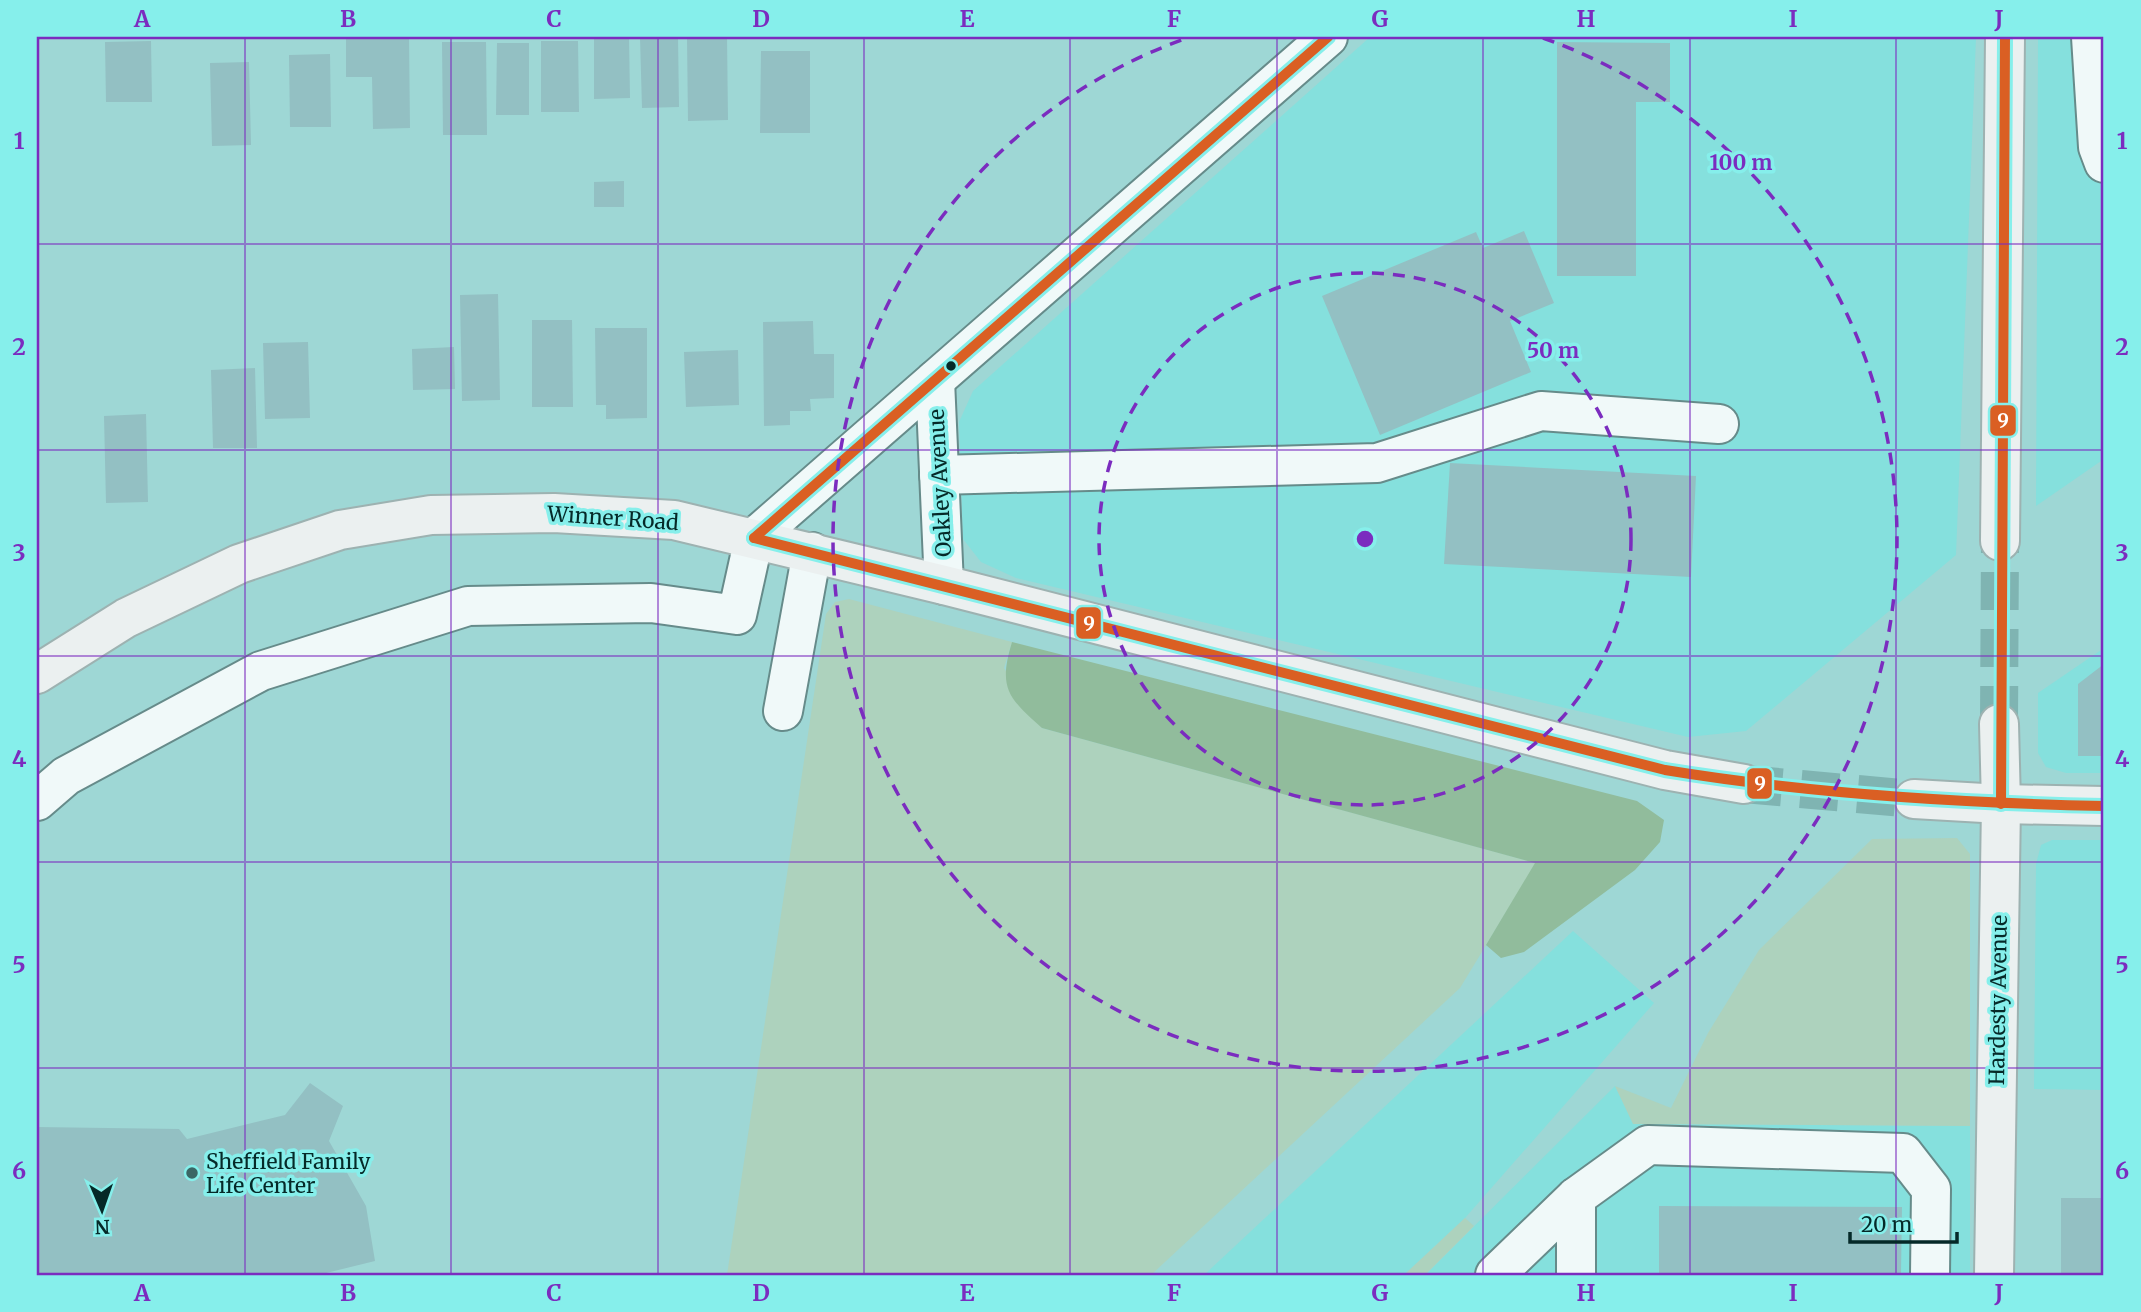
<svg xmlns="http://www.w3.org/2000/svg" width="2141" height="1312" font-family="Merriweather,serif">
<rect width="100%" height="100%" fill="#9ed7d5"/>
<g fill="#85e0dd">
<polygon points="1370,37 1976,37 1956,555 1746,731 1688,737 1016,578 981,562 963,539 959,422 973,391"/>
<polygon points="2038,37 2104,37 2104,459 2036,506"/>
<polygon points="2104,648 2104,773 2066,773 2046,767 2038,753 2038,693"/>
<polygon points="2052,840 2104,840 2104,1090 2034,1089 2036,864 2041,845"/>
<polygon points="1573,931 1654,1003 1465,1218 1404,1275 1204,1275"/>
<polygon points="1615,1086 1634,1124 1970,1126 1970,1275 1425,1275"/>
</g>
<g fill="#add2bd">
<polygon points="849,599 1012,642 1004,668 1042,728 1536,863 1460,988 1151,1275 727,1275 826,614 835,602"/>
<polygon points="1957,838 1970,854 1970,1126 1633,1124 1615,1086 1671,1108 1708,1033 1759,950 1872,839"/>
<polygon points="1465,1218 1474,1226 1425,1275 1404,1275"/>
</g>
<path fill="#91bc9c" d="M1012 642 1637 801 1664 820 1660 842 1635 870 1524 952 1501 958 1486 945 1535 863 1042 728C1008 698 998 688 1012 642Z"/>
<g fill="#93c0c3">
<polygon points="346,37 409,37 410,128 373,129 372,77 346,77"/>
<polygon points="594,37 629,37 630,98 594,99"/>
<polygon points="640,37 678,37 679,107 642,108"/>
<polygon points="687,37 727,37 728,120 688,121"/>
<polygon points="151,41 152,102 106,102 105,42"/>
<polygon points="541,41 578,41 579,112 541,112"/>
<polygon points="442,42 486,42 487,135 443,135"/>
<polygon points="1557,42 1670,43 1670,102 1636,102 1636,276 1557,276"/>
<polygon points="497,43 529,43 529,115 496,115"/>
<polygon points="761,51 810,51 810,133 760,133"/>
<polygon points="330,54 331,127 290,127 289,55"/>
<polygon points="249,62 251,145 212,146 210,63"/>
<polygon points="624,181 624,207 594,207 594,182"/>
<polygon points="1524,231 1554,303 1510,321 1531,372 1380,435 1322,296 1476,232 1483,248"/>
<polygon points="498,294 500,400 462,401 460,295"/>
<polygon points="532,320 572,320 573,407 532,407"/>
<polygon points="813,321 814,354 834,354 834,398 810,399 811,411 790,411 790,425 764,426 763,322"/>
<polygon points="595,328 647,328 647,418 606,419 606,405 596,405"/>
<polygon points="308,342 310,418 265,419 263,343"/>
<polygon points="454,347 455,389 413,390 412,349"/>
<polygon points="738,350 739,405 686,407 684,352"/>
<polygon points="255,368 257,448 213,448 211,370"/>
<polygon points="146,414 148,502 106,503 104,416"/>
<polygon points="1450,463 1696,476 1691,577 1444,564"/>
<polygon points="2104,664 2104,756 2078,756 2078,684"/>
<polygon points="310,1083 343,1106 329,1141 366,1206 375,1261 318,1275 37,1275 37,1127 179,1129 187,1139 285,1115"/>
<rect x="2061" y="1198" width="41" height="77"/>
<polygon points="1659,1206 1902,1207 1901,1275 1659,1275"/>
</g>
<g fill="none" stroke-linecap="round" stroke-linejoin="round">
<g stroke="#7fb4b2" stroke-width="38" stroke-dasharray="38 19" stroke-linecap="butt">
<polyline points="1999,724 2000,541"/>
<polyline points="1744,784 1914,799"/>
</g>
<defs>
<g id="minor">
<polyline points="2091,37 2098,147 2104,163"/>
<polyline points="935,380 944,585"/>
<polyline points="939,475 1377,463 1541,411 1719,424"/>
<polyline points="783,711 812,552"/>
<polyline points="37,801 66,776 261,671 468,606 651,603 737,615 754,538 1328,37"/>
<polyline points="1495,1275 1576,1197 1648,1145 1903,1153 1931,1189 1930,1275"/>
<polyline points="1576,1275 1576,1197"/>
</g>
<g id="major">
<polyline points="2000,541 2005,37"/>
<polyline points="37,674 126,618 239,564 340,530 431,515 554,513 674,520 944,585 1665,770 1744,784"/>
<polyline points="1914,799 2001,804 2104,806"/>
<polyline points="1994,1275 2001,804 1999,724"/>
</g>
</defs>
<use href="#minor" stroke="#668b8a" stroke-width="42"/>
<use href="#major" stroke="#9db2b1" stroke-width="42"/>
<use href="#minor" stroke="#f0f9f9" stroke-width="38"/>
<use href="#major" stroke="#ebf0f0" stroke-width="38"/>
<defs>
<g id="bus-1">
<path d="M754 538 1665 770C1811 794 1957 803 2104 806"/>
<polyline points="754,538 1328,37"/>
<polyline points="2001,804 2005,37"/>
</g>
</defs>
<use href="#bus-1" stroke="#86efeb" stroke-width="16"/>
<use href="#bus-1" stroke="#da5f23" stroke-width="10"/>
</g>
<path fill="none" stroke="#7b2cbf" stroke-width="2" stroke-opacity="0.55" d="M245 37V1275M451 37V1275M658 37V1275M864 37V1275M1070 37V1275M1277 37V1275M1483 37V1275M1690 37V1275M1896 37V1275M37 244H2104M37 450H2104M37 656H2104M37 862H2104M37 1068H2104"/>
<g fill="none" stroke="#7b2cbf" stroke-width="3.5" stroke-dasharray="12 9">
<circle cx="1365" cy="539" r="266"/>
<path d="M1543 38A532 532 0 1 1 1187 38"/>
</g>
<circle fill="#052928" stroke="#86efeb" stroke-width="2.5" cx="951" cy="366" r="6"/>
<circle fill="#3b6665" stroke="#86efeb" stroke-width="2.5" cx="192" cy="1173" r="7"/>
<g text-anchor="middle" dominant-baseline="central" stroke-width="7" stroke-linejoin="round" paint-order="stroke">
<g font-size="21" fill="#052928" stroke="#86efeb">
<text transform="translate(940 483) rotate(-93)">Oakley Avenue</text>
<text transform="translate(613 518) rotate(4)">Winner Road</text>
<text transform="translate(1998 1000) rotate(-89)">Hardesty Avenue</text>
</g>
<g font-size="21" fill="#052928" stroke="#86efeb" text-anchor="start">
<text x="206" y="1161">Sheffield Family<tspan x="206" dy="24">Life Center</tspan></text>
</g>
</g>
<circle cx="1365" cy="539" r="10" fill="#7b2cbf" stroke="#86efeb" stroke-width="3.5"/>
<g font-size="21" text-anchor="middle" font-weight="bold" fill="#7b2cbf" stroke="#86efeb" stroke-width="7" stroke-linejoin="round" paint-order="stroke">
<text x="1741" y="170">100 m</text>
<text x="1553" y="358">50 m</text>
</g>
<g stroke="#86efeb" stroke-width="2.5">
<rect x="1989" y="404" width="28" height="33" rx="7" fill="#da5f23"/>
<rect x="1075" y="606" width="27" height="34" rx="7" fill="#da5f23"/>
<rect x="1746" y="767" width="27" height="33" rx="7" fill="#da5f23"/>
</g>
<g font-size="19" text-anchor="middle" font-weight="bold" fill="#fff">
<text x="2003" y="427">9</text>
<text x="1089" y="630">9</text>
<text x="1760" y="790">9</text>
</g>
<rect width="2141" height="1312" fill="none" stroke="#86efeb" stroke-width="77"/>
<g transform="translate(102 1210) rotate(178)" stroke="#86efeb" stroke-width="5" paint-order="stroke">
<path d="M0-5L12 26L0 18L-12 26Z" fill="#052928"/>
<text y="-10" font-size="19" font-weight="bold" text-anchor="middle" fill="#052928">N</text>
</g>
<path d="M1850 1232v10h107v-10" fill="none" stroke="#052928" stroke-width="3.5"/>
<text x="1861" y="1232" font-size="21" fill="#052928" stroke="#86efeb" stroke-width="5" paint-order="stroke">20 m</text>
<rect x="38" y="38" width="2064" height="1236" fill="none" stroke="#7b2cbf" stroke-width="2.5"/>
<g font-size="23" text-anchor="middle" font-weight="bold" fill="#7b2cbf">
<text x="142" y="27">A</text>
<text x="348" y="27">B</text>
<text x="554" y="27">C</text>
<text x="761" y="27">D</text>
<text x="967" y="27">E</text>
<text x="1174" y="27">F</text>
<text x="1380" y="27">G</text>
<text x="1586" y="27">H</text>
<text x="1793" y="27">I</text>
<text x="1999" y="27">J</text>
<text x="19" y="149">1</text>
<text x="2122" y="149">1</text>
<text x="19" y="355">2</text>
<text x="2122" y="355">2</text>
<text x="19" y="561">3</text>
<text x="2122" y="561">3</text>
<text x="19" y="767">4</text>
<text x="2122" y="767">4</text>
<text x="19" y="973">5</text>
<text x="2122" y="973">5</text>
<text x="19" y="1179">6</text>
<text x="2122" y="1179">6</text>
<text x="142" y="1301">A</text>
<text x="348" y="1301">B</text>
<text x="554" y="1301">C</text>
<text x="761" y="1301">D</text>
<text x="967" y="1301">E</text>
<text x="1174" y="1301">F</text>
<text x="1380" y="1301">G</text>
<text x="1586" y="1301">H</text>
<text x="1793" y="1301">I</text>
<text x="1999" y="1301">J</text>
</g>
</svg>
